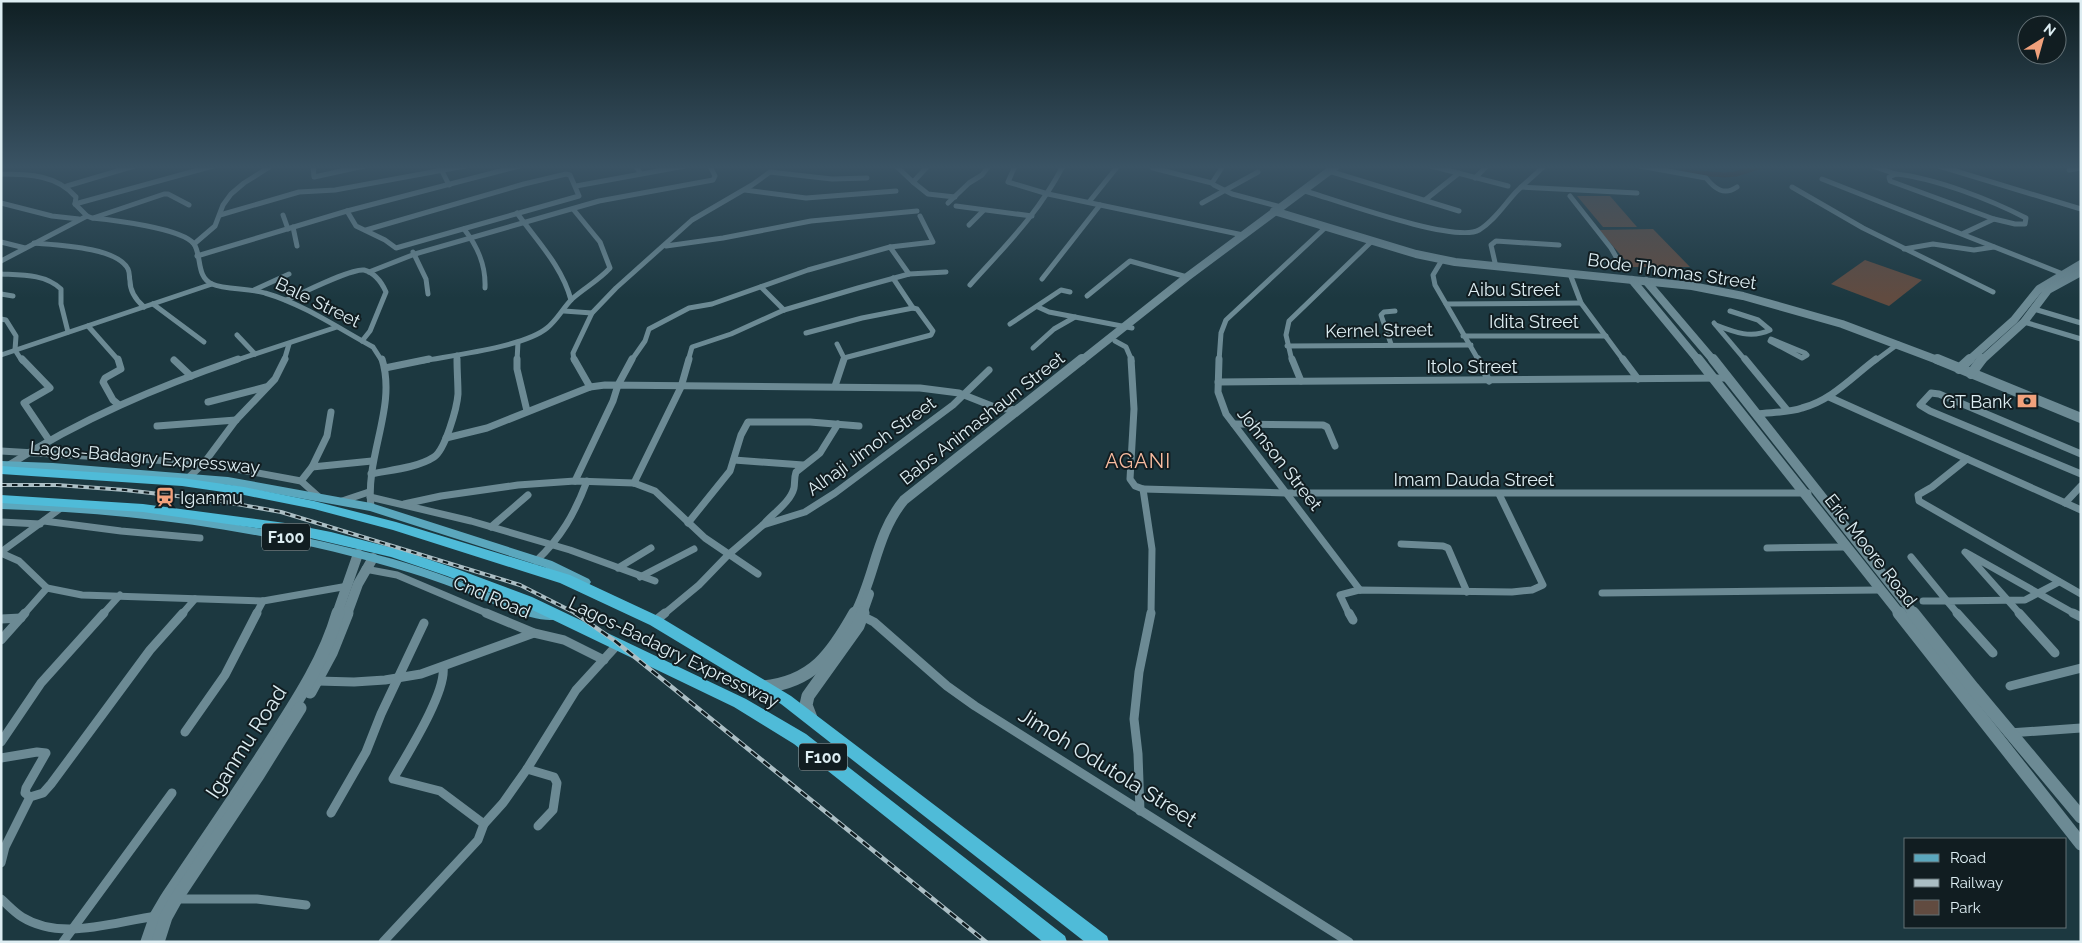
<svg xmlns="http://www.w3.org/2000/svg" width="2082" height="943" font-family="Raleway,sans-serif">
<rect width="100%" height="100%" fill="#1c3840"/>
<g fill="#614b40">
<polygon points="1577,196 1610,196 1637,227 1603,227"/>
<polygon points="1653,229 1690,267 1631,267 1599,230"/>
<polygon points="1865,260 1922,280 1889,306 1831,284"/>
</g>
<g fill="none" stroke-linecap="round" stroke-linejoin="round">
<polyline stroke="#361c10" stroke-width="5" points="1683,172 1725,175 1736,174 1761,166"/>
<g stroke="#6c8a94" stroke-width="5">
<polyline points="313,166 314,177 364,166"/>
<polyline points="636,166 640,173"/>
<polyline points="896,166 913,182"/>
<polyline points="928,166 913,182 928,194 955,197"/>
<polyline points="1015,166 1008,182 1048,194 1243,235"/>
<polyline points="1223,166 1212,183 1214,185 1232,194 1281,207"/>
<polyline points="1431,166 1508,186"/>
<path d="M1640 166 1706 178C1715 189 1724 196 1737 187"/>
<polyline points="1872,166 1896,174"/>
<polyline points="1939,166 2081,209"/>
<polyline points="1153,168 1212,183"/>
<polyline points="2069,170 2081,168"/>
<polyline points="442,171 449,185"/>
<polyline points="1329,171 1459,211"/>
<path d="M1 174C29 174 57 175 76 197L75 204 87 216 92 218C112 220 182 228 194 244 202 256 196 277 212 284 225 290 250 288 265 293 303 304 338 328 373 347L382 361"/>
<path d="M1896 174C1935 178 1991 200 2026 218L2025 224H2015L1994 219 1890 181 1889 177Z"/>
<polyline points="1475,178 1487,166"/>
<polyline points="1822,179 2068,276"/>
<polyline points="67,186 134,166"/>
<polyline points="576,186 685,166"/>
<polyline points="1521,187 1637,193"/>
<polyline points="1792,187 1863,228 1993,292"/>
<polyline points="745,190 806,198 896,191"/>
<path d="M1302 190C1333 199 1455 244 1479 230 1494 221 1504 205 1516 192 1525 183 1535 175 1544 166"/>
<polyline points="1570,196 1611,248 1623,269"/>
<polyline points="1425,200 1459,173"/>
<polyline points="1089,202 1118,166"/>
<polyline points="1,203 52,216 79,219"/>
<polyline points="948,203 969,183 982,175 989,166"/>
<polyline points="1202,203 1258,172"/>
<polyline points="75,204 213,166"/>
<polyline points="956,206 1032,216"/>
<polyline points="347,211 356,226 385,240 396,248 579,196 570,175 566,174 524,184 366,230"/>
<path d="M517 213C537 241 562 266 571 300"/>
<polyline points="220,215 299,192 335,190 465,166"/>
<polyline points="283,215 288,229"/>
<polyline points="93,218 164,194 168,194 189,205"/>
<polyline points="969,225 983,211"/>
<polyline points="293,227 297,246"/>
<path d="M464 229C478 247 486 265 485 288"/>
<polyline points="1964,233 1994,219"/>
<polyline points="1,242 25,248"/>
<path d="M34 243C56 245 117 247 128 269 130 273 129 277 130 281 130 292 136 300 144 307"/>
<polyline points="194,244 215,226 223,205 231,194 244,183 271,166"/>
<polyline points="666,246 723,238 811,221 917,211"/>
<polyline points="890,247 909,274"/>
<polyline points="1904,249 1933,244 1974,250 1994,247"/>
<polyline points="413,252 426,279 428,294"/>
<polyline points="197,256 347,211 519,166"/>
<polyline points="1442,260 1433,275 1435,285 1479,361"/>
<polyline points="1,261 87,216"/>
<polyline points="1496,267 1491,245 1496,241 1559,245"/>
<polyline points="369,272 415,254 599,201 713,180 715,176 710,166"/>
<path d="M1 274C22 275 45 274 61 289V304L68 332"/>
<polyline points="1570,274 1581,303 1624,361"/>
<polyline points="1042,279 1100,205"/>
<path d="M970 285C1006 245 1038 214 1063 166"/>
<polyline points="761,287 784,310"/>
<polyline points="254,290 289,274"/>
<polyline points="1,294 13,296"/>
<polyline points="1087,296 1130,261 1187,277"/>
<path d="M286 300C301 294 351 268 364 270 375 273 382 283 386 292L370 331 362 341"/>
<polyline points="153,304 204,342"/>
<polyline points="1446,304 1581,303"/>
<polyline points="1038,307 1049,312 1132,328"/>
<polyline points="2034,309 2081,323"/>
<polyline points="564,311 592,313"/>
<polyline points="1,319 6,320 16,336 15,350 22,361"/>
<polyline points="2024,322 2081,339"/>
<polyline points="1714,323 1746,361"/>
<polyline points="1010,324 1061,290 1070,292"/>
<path d="M1716 325C1734 332 1751 339 1770 330L1758 320 1730 311"/>
<polyline points="88,326 119,361"/>
<polyline points="806,333 862,318 913,308 893,278"/>
<polyline points="237,335 255,354"/>
<polyline points="1463,336 1606,336"/>
<polygon points="1771,339 1805,353 1807,355 1802,358 1770,341"/>
<polyline points="1115,341 1126,347 1132,361"/>
<polyline points="837,344 844,358 843,361"/>
<polyline points="1391,344 1381,315 1384,312 1395,311"/>
<polyline points="1287,346 1471,345"/>
<polyline points="1033,348 1054,329 1075,317"/>
<polyline points="1,355 212,284"/>
<polyline points="457,355 457,361"/>
<polyline points="844,358 931,335 933,331 917,309 913,308"/>
<polyline points="234,361 337,327"/>
<polyline points="284,361 289,344"/>
<path d="M422 361C454 355 524 347 547 328 557 320 563 308 572 299 584 288 598 281 610 268L600 242 573 209"/>
<polyline points="517,361 518,342"/>
<polyline points="574,361 573,353 592,313 616,288 692,220 752,185 770,172 832,179 867,178"/>
<polyline points="631,361 645,341 649,329 689,308 712,304 808,270 890,247 933,242 920,216"/>
<polyline points="688,361 692,347 731,334 784,310 858,288 909,274 946,272"/>
<polyline points="1219,361 1221,333 1226,320 1326,227"/>
<polyline points="1292,361 1286,335 1289,321 1372,241"/>
<polyline points="1875,361 1898,344"/>
</g>
<g stroke="#6c8a94" stroke-width="7">
<polyline points="22,359 50,388 24,403 49,440"/>
<polyline points="118,359 121,369 105,378 103,382 113,400 119,405"/>
<polyline points="517,359 517,369 527,411"/>
<polyline points="574,359 590,387"/>
<polyline points="1131,359 1134,409 1130,479 1135,486 1143,489 1152,549 1151,614"/>
<polyline points="1219,359 1218,392 1226,414 1360,590"/>
<polyline points="1292,359 1301,381"/>
<polyline points="1478,359 1489,381"/>
<polyline points="1623,359 1638,379"/>
<polyline points="1745,359 1787,410"/>
<polyline points="174,360 191,376"/>
<polyline points="385,368 429,359"/>
<polyline points="1218,382 1727,378"/>
<polyline points="835,386 844,359"/>
<polyline points="1829,397 2081,510"/>
<polyline points="208,402 266,387"/>
<polyline points="331,412 327,436 312,467 372,461"/>
<path d="M1756 414C1771 412 1788 413 1802 408 1832 400 1852 377 1876 359"/>
<polyline points="1234,424 1323,425 1327,427 1335,446"/>
<polyline points="157,426 236,420"/>
<polyline points="446,438 487,428 590,387 605,385 920,388 959,393 997,408 1017,410"/>
<polyline points="1,451 204,463 301,481 319,497"/>
<polyline points="2081,454 1939,394 1931,393 1920,405 1930,411 2081,474"/>
<polyline points="1967,459 1932,487 1918,495 1919,501 2081,594"/>
<polyline points="734,460 803,465"/>
<path d="M9 465C81 419 157 387 238 359"/>
<path d="M371 474C390 470 417 468 434 457 445 450 457 408 458 394 458 383 457 371 457 359"/>
<polyline points="188,478 204,463 236,420 275,379 285,359"/>
<polyline points="301,481 312,467"/>
<polyline points="575,481 613,401 618,385 632,359"/>
<polyline points="634,483 681,387 689,359"/>
<polyline points="1143,489 1286,493 1808,493"/>
<polyline points="370,497 471,521 570,550 655,581"/>
<polyline points="342,501 369,492"/>
<polyline points="2065,503 2081,486"/>
<polyline points="404,504 441,496 518,485 575,481 634,483 655,491 705,538 758,574"/>
<path d="M371 507C365 456 397 407 382 359"/>
<polyline points="44,521 121,531 200,538"/>
<polyline points="1,522 40,524"/>
<polyline points="688,523 730,471 741,435 748,422 810,422 859,426"/>
<path d="M763 525C773 513 790 503 794 488 795 482 794 478 796 472L820 453 838 424"/>
<polyline points="491,527 528,495"/>
<polyline points="1401,544 1443,546 1448,548 1467,592"/>
<polyline points="1767,548 1845,547"/>
<polyline points="1,552 61,508"/>
<polyline points="1,553 19,561 47,588 82,595 263,601 348,586"/>
<polyline points="1911,557 1947,601 1923,601"/>
<path d="M536 561C561 538 575 513 587 481"/>
<polyline points="618,568 651,548"/>
<polyline points="365,569 397,575 489,614"/>
<polyline points="640,577 694,549"/>
<polyline points="1602,593 1880,590"/>
<polyline points="24,614 47,588"/>
<polyline points="103,614 120,595"/>
<polyline points="182,614 195,599"/>
<polyline points="256,614 263,601"/>
<polyline points="664,614 699,585 728,555 763,525 805,512 835,493 953,405 989,370"/>
<polyline points="1349,614 1340,595 1359,590 1512,592 1532,590 1543,585 1499,494"/>
<polyline points="1958,614 1947,601 2025,600 2059,582"/>
<polyline points="2020,614 1965,552 2075,614"/>
</g>
<g stroke="#6c8a94" stroke-width="9">
<polyline points="486,613 534,633 564,640 604,660"/>
<polyline points="1349,613 1353,620"/>
<polyline points="1957,613 1993,653"/>
<polyline points="2019,613 2055,653"/>
<polyline points="2073,613 2081,617"/>
<polyline points="860,615 874,622 947,686 975,706 1349,942"/>
<polyline points="1,619 21,618"/>
<polyline points="655,621 665,613"/>
<polyline points="1,640 25,613"/>
<path d="M443 667C447 692 406 756 393 779L440 791 484 824"/>
<polyline points="317,681 354,682 385,680 421,674 534,633"/>
<polyline points="2010,686 2081,668"/>
<polyline points="185,732 225,675 257,613"/>
<polyline points="2009,733 2081,728"/>
<polyline points="1,742 41,683 104,613"/>
<polyline points="1,758 37,752 46,753 26,788 25,793 30,797"/>
<polyline points="527,769 554,777 557,783 553,810 538,826"/>
<polyline points="1140,811 1138,754 1134,719 1139,672 1151,613"/>
<polyline points="331,813 366,752 381,714 424,623"/>
<polyline points="1,863 5,847 30,797 43,793 51,784 150,650 183,613"/>
<path d="M1 899C8 905 14 912 22 917 62 942 115 921 158 916"/>
<polyline points="177,899 257,899 306,905"/>
<polyline points="63,942 172,793"/>
<polyline points="383,942 478,840 484,824 503,803 527,769 576,690 618,644"/>
</g>
<g stroke="#6c8a94" stroke-width="8">
<polyline points="1274,211 1416,254 1455,262 1692,286 1743,296 1842,324 1940,361"/>
<polyline points="1632,280 1699,361"/>
<polyline points="1646,281 1714,361"/>
<polyline points="1081,361 1187,277 1336,166"/>
<polyline points="1968,361 2014,320 2039,289 2081,264"/>
<polyline points="1981,361 2024,322 2048,290 2081,272"/>
</g>
<g stroke="#6c8a94" stroke-width="10">
<polyline points="1698,359 1900,614"/>
<polyline points="1713,359 1914,614"/>
<polyline points="1937,359 2081,418"/>
<polyline points="1959,369 1970,359"/>
<polyline points="1971,374 1982,359"/>
<polyline points="337,614 358,554"/>
<polyline points="347,614 358,584 373,558"/>
<path d="M855 614C875 576 876 534 904 500L1082 359"/>
<polyline points="862,614 869,594"/>
</g>
<g stroke="#6c8a94" stroke-width="13">
<polyline points="1899,613 2081,844"/>
<polyline points="1913,613 1973,688 2081,817"/>
<path d="M763 687C813 682 832 654 855 613"/>
<polyline points="310,692 331,653 347,613"/>
<polyline points="811,718 806,705 808,696 858,626 863,613"/>
<path d="M147 942 156 916 166 899C202 845 239 792 274 737 299 698 325 658 338 613"/>
<polyline points="158,942 166,917 176,899 257,777 300,708"/>
</g>
<g fill="#5ba7bd" fill-rule="evenodd">
<polygon points="1,461 53,463 228,477 371,503 552,561 589,579 591,582 589,585 581,585 544,567 370,511 228,485 53,471 1,469"/>
<path d="M1 501C134 505 264 524 393 559 435 571 476 588 517 603 531 607 544 609 558 613L559 616 558 619C536 626 479 597 457 589 442 583 427 578 411 573 278 532 140 513 1 509Z"/>
</g>
<g fill="#4fbbd8" fill-rule="evenodd">
<polygon points="1,466 182,478 244,487 314,501 396,522 570,575 660,617 791,696 1107,936 1109,942 1085,942 781,704 650,625 560,583 393,530 314,509 244,495 182,486 1,474"/>
<polygon points="1,495 143,504 285,523 331,532 401,550 457,569 532,597 746,699 806,734 1065,936 1067,942 1043,942 794,744 734,707 522,605 447,576 391,557 285,532 143,512 1,503"/>
</g>
<defs>
<polyline id="rail-far1" points="1,485 57,485 125,490 220,501 281,512 520,585 577,614"/>
<polyline id="rail" points="575,613 615,641 986,942"/>
</defs>
<use href="#rail-far1" stroke="#abbec4" stroke-width="4"/>
<use href="#rail" stroke="#abbec4" stroke-width="4.5"/>
<use href="#rail-far1" stroke="#111d21" stroke-width="2" stroke-dasharray="5.5" stroke-linecap="butt"/>
<use href="#rail" stroke="#111d21" stroke-width="2.5" stroke-dasharray="8" stroke-linecap="butt"/>
</g>
<linearGradient id="sky" x2="0" y2="1"><stop stop-color="#0f1f23"/><stop offset="0.56" stop-color="#3a5364"/><stop offset="1" stop-color="#3a5364" stop-opacity="0"/></linearGradient>
<rect width="2082" height="298" fill="url(#sky)"/>
<defs>
<symbol id="bank-bare" viewBox="-9 -9 18 18"><path d="M-6-4H6V4H-6ZM0-2.3a2.3 2.3 0 1 0 0 4.6a2.3 2.3 0 1 0 0-4.6Z" fill="#f1a17c" stroke="#111d21" stroke-width="2.5" paint-order="stroke"/></symbol>
<symbol id="station-bare" viewBox="-9 -9 18 18"><path d="M-3-6H3Q5-6 5-4V2Q5 4 3 4L4.5 6H3L1.5 4h-3L-3 6H-4.5L-3 4Q-5 4-5 2V-4Q-5-6-3-6ZM-3.5-4v3h7v-3ZM-3.5 1v1.5H-2V1ZM2 1v1.5H3.5V1Z" fill="#f1a17c" stroke="#111d21" stroke-width="2.5" paint-order="stroke"/></symbol>
</defs>
<g fill-rule="evenodd">
<use href="#bank-bare" x="2013" y="387" width="28" height="28"/>
<use href="#station-bare" x="151" y="483" width="28" height="28"/>
</g>
<g text-anchor="middle" dominant-baseline="central" stroke-width="4" stroke-linejoin="round" paint-order="stroke">
<g fill="#111d21" stroke="#a0afb3" stroke-width="1">
<rect x="262" y="523.5" width="48" height="27" rx="4"/>
<rect x="799" y="743.5" width="48" height="27" rx="4"/>
</g>
<g font-size="16" font-weight="bold" fill="#ddedf2">
<text x="286" y="537">F100</text>
<text x="823" y="757">F100</text>
</g>
<g font-size="18" fill="#ddedf2" stroke="#111d21">
<text transform="translate(1672 271) rotate(8)">Bode Thomas Street</text>
<text x="1514" y="289">Aibu Street</text>
<text transform="translate(318 302) rotate(26)">Bale Street</text>
<text x="1534" y="321">Idita Street</text>
<text transform="translate(1379 330) rotate(-1)">Kernel Street</text>
<text x="1472" y="366">Itolo Street</text>
<text transform="translate(982 418) rotate(-38)">Babs Animashaun Street</text>
<text transform="translate(871 446) rotate(-36)">Alhaji Jimoh Street</text>
<text transform="translate(145 457) rotate(5)">Lagos-Badagry Expressway</text>
<text transform="translate(1280 459) rotate(52)">Johnson Street</text>
<text x="1474" y="479">Imam Dauda Street</text>
<text transform="translate(1871 550) rotate(52)">Eric Moore Road</text>
<text transform="translate(492 597) rotate(23)">Cnd Road</text>
<text transform="translate(674 652) rotate(26)">Lagos-Badagry Expressway</text>
</g>
<g font-size="18" fill="#ddedf2" stroke="#111d21" text-anchor="end">
<text x="2012" y="401">GT Bank</text>
<text x="180" y="497" text-anchor="start">Iganmu</text>
</g>
<g font-size="20" letter-spacing="1" fill="#f9bca0" stroke="#111d21">
<text x="1138" y="461">AGANI</text>
</g>
<g font-size="21" fill="#ddedf2" stroke="#111d21">
<text transform="translate(246 742) rotate(-57)">Iganmu Road</text>
<text transform="translate(1108 767) rotate(32)">Jimoh Odutola Street</text>
</g>
</g>
<rect width="2082" height="943" fill="none" stroke="#ddedf2" stroke-width="5"/>
<rect x="1904" y="838" width="162" height="90" fill="#111d21" stroke="#637075"/>
<rect x="1914" y="854" width="25" height="8" fill="#5ba7bd" stroke="#637075"/>
<text x="1950" y="863" font-size="15" fill="#ddedf2">Road</text>
<rect x="1914" y="879" width="25" height="8" fill="#abbec4" stroke="#637075"/>
<text x="1950" y="888" font-size="15" fill="#ddedf2">Railway</text>
<rect x="1914" y="900" width="25" height="15" fill="#614b40" stroke="#637075"/>
<text x="1950" y="913" font-size="15" fill="#ddedf2">Park</text>
<g transform="translate(2042 40) rotate(37)"><circle r="24" fill="#111d21" stroke="#637075"/>
<path d="M0-4L9 19L0 12L-9 19Z" fill="#f1a17c"/>
<text y="-8" font-size="14" font-weight="bold" text-anchor="middle" fill="#ddedf2">N</text>
</g>
</svg>
